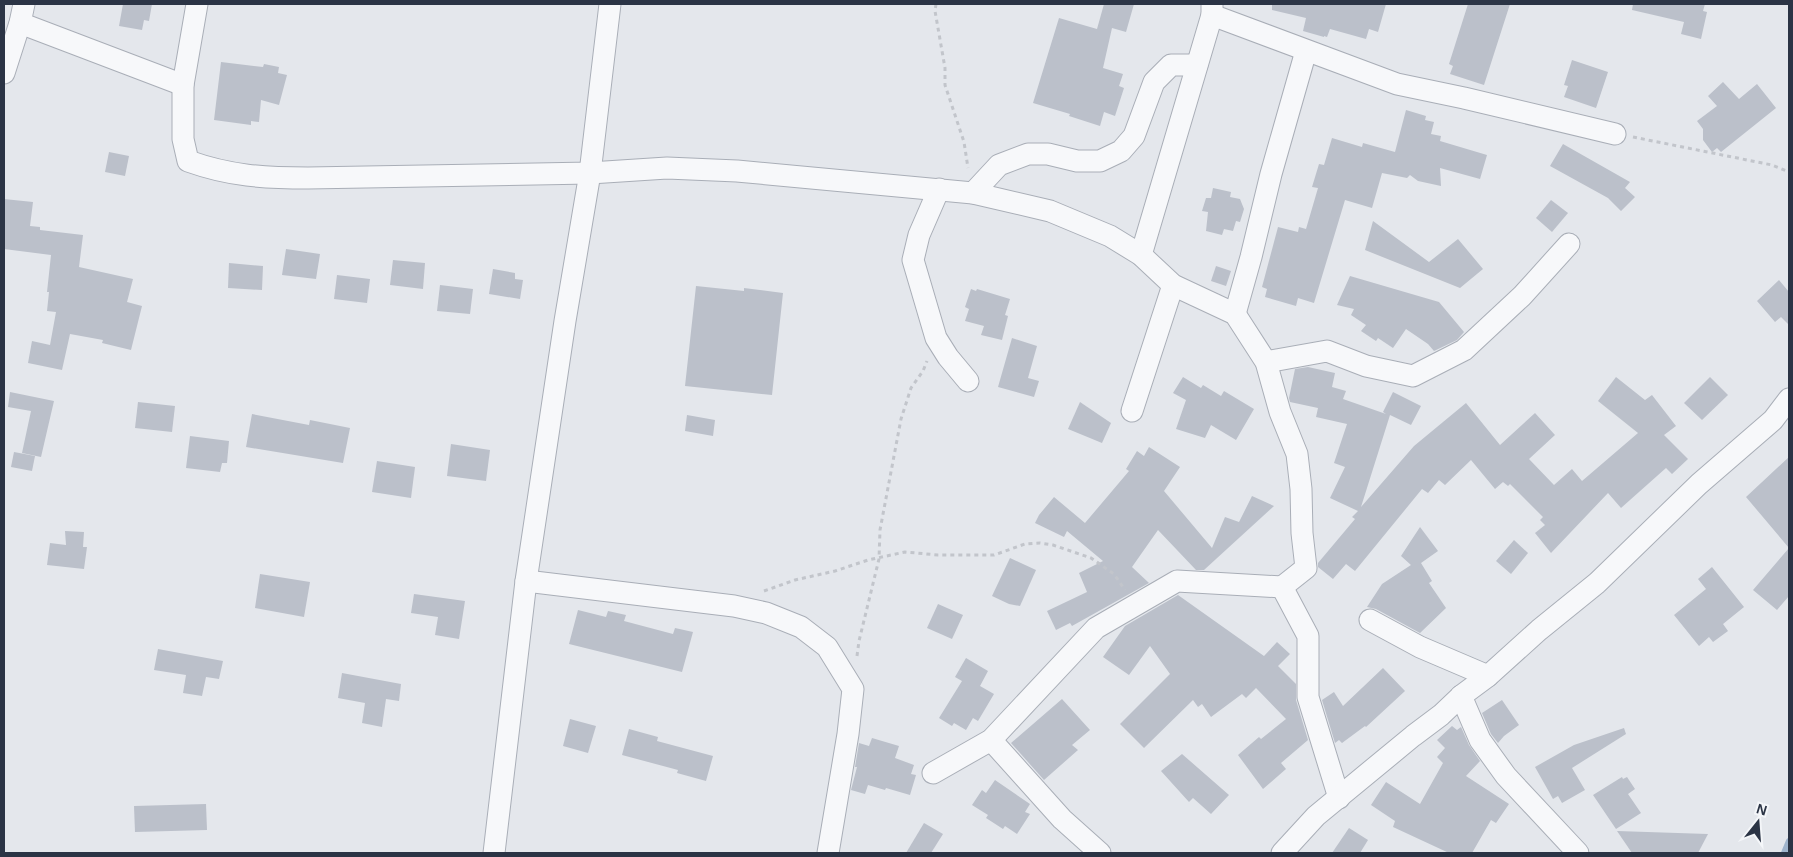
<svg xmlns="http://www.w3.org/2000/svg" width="1793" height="857" font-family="Helvetica,sans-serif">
<rect width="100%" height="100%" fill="#e4e7ec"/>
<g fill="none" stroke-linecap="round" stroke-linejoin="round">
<polyline stroke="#9fb4cc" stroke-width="6" points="1784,853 1789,841"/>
</g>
<g fill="#bbc0ca">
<polygon points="123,4 152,4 149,21 144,20 142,30 119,26"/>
<polygon points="1104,4 1134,4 1126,32 1112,28 1103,68 1123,74 1119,86 1124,88 1115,116 1104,112 1100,126 1069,116 1070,114 1033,103 1059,18 1097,29"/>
<polygon points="1272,4 1386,4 1378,32 1369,29 1366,39 1330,29 1327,37 1324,36 1324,37 1303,31 1306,18 1272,10"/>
<polygon points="1468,4 1510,4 1484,85 1450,74 1453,66 1449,64"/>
<polygon points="1633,4 1705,4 1703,11 1707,12 1701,39 1681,34 1684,22 1632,10"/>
<polygon points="1572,60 1608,72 1596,108 1564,97 1568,86 1564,85"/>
<polygon points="221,62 263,67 264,64 279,67 278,73 287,75 279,105 261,100 259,122 251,121 251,125 214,120"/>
<polygon points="1723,82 1739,99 1757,84 1776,108 1721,152 1717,148 1712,152 1703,140 1703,129 1697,121 1717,106 1708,96"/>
<polygon points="1406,110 1426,116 1425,120 1434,122 1431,134 1441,136 1440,141 1487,155 1480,179 1440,168 1441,186 1418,181 1410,175 1407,178 1382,173 1372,208 1345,200 1314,303 1298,298 1296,306 1265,297 1267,289 1262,287 1278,227 1298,232 1299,227 1306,229 1318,188 1312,187 1319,164 1324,165 1332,138 1362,147 1363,143 1395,152"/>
<polygon points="1563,144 1630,182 1625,188 1635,197 1621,211 1608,198 1550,166"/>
<polygon points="109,152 129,156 125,176 105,172"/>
<polygon points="1213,188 1231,192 1230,197 1240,199 1244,209 1240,222 1236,221 1233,231 1224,229 1222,235 1206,231 1208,212 1202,211 1206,198 1211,198"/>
<polygon points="4,199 33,202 30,226 40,227 40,230 83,235 79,267 133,279 127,302 142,306 131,350 102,343 103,340 70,334 62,370 28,363 32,341 50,345 56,312 47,311 49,292 47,292 51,255 4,249"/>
<polygon points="1551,200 1568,213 1552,232 1536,218"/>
<polygon points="1373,221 1429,262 1458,239 1483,269 1460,288 1365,250"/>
<polygon points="286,249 320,254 316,279 282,275"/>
<polygon points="393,260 425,263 423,289 390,285"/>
<polygon points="229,263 263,266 262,290 228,288"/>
<polygon points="1216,266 1231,271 1226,286 1211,281"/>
<polygon points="493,269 515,273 515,279 523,280 520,299 489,294"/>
<polygon points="337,275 370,279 367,303 334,299"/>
<polygon points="1350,276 1439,302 1464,332 1457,340 1434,351 1428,344 1406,329 1393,348 1378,338 1376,341 1361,331 1366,325 1351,315 1354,309 1337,305"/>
<polygon points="1779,280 1789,292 1789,325 1781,317 1775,322 1757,301"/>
<polygon points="440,285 473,289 470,314 437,311"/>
<polygon points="696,286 744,291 744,288 783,293 772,395 685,386"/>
<polygon points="971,289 976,291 977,289 1010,299 1005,315 1008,316 1002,340 981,335 984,326 965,321 969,309 965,307"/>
<polygon points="1012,338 1037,346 1028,378 1039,381 1034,397 998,387"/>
<polygon points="1308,367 1335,373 1332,387 1346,391 1343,399 1386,414 1383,412 1393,392 1421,406 1411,425 1390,415 1361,507 1414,446 1466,403 1500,445 1535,413 1555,435 1529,459 1554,485 1572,469 1582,481 1638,433 1598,401 1616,377 1645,400 1652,395 1676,426 1664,435 1688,459 1672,474 1666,468 1621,508 1608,493 1551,553 1535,533 1545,525 1540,520 1543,517 1510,484 1508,486 1503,482 1495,489 1471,460 1445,485 1439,480 1428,493 1422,489 1355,571 1346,564 1333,579 1318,567 1318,563 1355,519 1352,517 1358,511 1330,498 1345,467 1334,463 1347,424 1316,417 1318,408 1290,402 1289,398 1295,369"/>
<polygon points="1183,377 1201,388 1203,385 1221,396 1224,391 1254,409 1236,440 1211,425 1205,438 1176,429 1186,400 1173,393"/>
<polygon points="1710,377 1728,395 1702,420 1684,403"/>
<polygon points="10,392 54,401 41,457 22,453 31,411 8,407"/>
<polygon points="138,402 175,406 172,432 135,428"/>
<polygon points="1080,402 1111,423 1102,443 1068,429"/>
<polygon points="252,414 309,425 310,420 350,428 343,463 246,447"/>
<polygon points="687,415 715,420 713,436 685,431"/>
<polygon points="190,436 229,441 227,463 222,463 220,472 186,468"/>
<polygon points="451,444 490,450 486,481 447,476"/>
<polygon points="1149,447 1180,467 1164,491 1212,548 1225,517 1239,522 1252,496 1274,506 1204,570 1196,570 1158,530 1132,567 1149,583 1072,626 1070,623 1056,630 1047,611 1087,592 1079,573 1103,561 1067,531 1064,537 1035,523 1039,515 1054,497 1085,523 1129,471 1126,469 1137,451 1144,456"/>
<polygon points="14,452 35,456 32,471 11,467"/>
<polygon points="1789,457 1789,596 1777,610 1753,590 1789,548 1746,497"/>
<polygon points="377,461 415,467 411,498 372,492"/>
<polygon points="1420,527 1438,551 1421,563 1432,581 1429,583 1446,608 1420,633 1376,609 1367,607 1382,584 1411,565 1401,556"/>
<polygon points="65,531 84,532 83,547 87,547 84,569 47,565 50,543 66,545"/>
<polygon points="1514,540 1528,553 1511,574 1496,561"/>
<polygon points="1010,558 1036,570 1020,606 1009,604 992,596"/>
<polygon points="1712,567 1744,607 1723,624 1728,631 1713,642 1709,637 1699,646 1674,615 1706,589 1698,579"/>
<polygon points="260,574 310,582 304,617 255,608"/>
<polygon points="414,594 465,601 459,639 435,635 438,617 411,613"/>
<polygon points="1178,595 1264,656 1277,642 1290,654 1278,666 1296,684 1296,700 1308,740 1281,763 1286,769 1263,789 1238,755 1259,737 1261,739 1286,719 1256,688 1246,698 1242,694 1211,717 1202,704 1198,707 1193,700 1144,748 1120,724 1170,674 1150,646 1129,675 1103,657 1125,626"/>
<polygon points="938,604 963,615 952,639 927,628"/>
<polygon points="578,610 606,617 608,611 626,615 624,621 673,634 675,628 693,632 682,672 569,644"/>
<polygon points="158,649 223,661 219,679 206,677 202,696 183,693 186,675 154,670"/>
<polygon points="966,658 988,671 980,686 994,694 978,721 973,718 966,730 954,723 952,726 939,718 962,681 955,677"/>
<polygon points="1383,668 1405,691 1366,727 1365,726 1342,743 1339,740 1335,743 1322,700 1334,692 1343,706"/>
<polygon points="342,673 401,684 399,701 386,699 382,727 362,723 365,703 338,698"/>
<polygon points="1062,699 1090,730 1072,745 1078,750 1044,780 1011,743"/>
<polygon points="1502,700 1519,725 1504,736 1498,743 1491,734 1482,713"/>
<polygon points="570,719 596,726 588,753 563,746"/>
<polygon points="1452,726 1457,730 1461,727 1469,745 1480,761 1466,776 1509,804 1496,823 1491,820 1472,853 1449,853 1393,827 1395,821 1371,805 1386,782 1420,804 1443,763 1437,757 1445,748 1437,740"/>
<polygon points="1624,728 1626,734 1572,768 1585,790 1562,803 1558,796 1553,799 1535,767 1574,745"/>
<polygon points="629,729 658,737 657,741 713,756 706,781 677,773 678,770 622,755"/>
<polygon points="872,738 899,746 895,758 914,765 911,774 916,775 910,795 886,788 885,790 868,785 865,794 851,790 857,767 855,767 859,743 869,746"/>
<polygon points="1182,754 1229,795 1211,814 1193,798 1189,802 1161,771"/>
<polygon points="1622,777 1623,779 1627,777 1635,789 1628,794 1641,813 1616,829 1593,795"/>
<polygon points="995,780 1030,804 1025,812 1030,814 1017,834 1005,826 1003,829 986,818 988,815 972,805 982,790 986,793"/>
<polygon points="206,804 207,830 135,832 134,806"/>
<polygon points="924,823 943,834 931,853 906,853"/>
<polygon points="1349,828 1368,840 1360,853 1332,853"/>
<polygon points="1617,831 1708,834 1698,853 1632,853"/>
</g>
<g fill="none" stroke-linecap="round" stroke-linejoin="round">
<defs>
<g id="minor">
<path d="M197 4 183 85V139L188 161C230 176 264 178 308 178L590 173 667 168 737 171 973 193 1050 211 1110 236 1141 255 1173 285 1235 314 1266 362 1280 412 1297 454 1301 489 1302 533 1306 568 1282 587 1177 581 1096 628 991 740 933 773"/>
<polyline points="1212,15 1397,84 1464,98 1615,134"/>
<polyline points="20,23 183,85"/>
<polyline points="4,73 20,23 24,4"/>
<polyline points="939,189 919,235 913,260 936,338 948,357 968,381"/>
<polyline points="973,193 999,165 1028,154 1048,154 1077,161 1100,161 1121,151 1134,136 1154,82 1171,65 1197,65"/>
<polyline points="1141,255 1212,15 1212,4"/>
<polyline points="1235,314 1251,257 1271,174 1306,51"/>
<polyline points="1266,362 1327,351 1366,366 1413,376 1464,350 1522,296 1569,244"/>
<polyline points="1132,411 1173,285"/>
<polyline points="526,581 734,606 766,613 801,627 827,647 853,689 848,734 828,853"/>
<polyline points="1282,587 1308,636 1308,697 1339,798"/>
<polyline points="1370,620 1420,647 1488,676"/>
<polyline points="1461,696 1480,740 1506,776 1578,853"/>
<polyline points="991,740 1062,819 1100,853"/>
<polyline points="494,853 526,581 565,321 590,173 610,4"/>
<polyline points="1282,853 1316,816 1413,736 1441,715 1461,696 1488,676 1539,630 1597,583 1699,484 1773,420 1789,399"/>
</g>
</defs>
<use href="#minor" stroke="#a9aeb7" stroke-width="23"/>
<g stroke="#c2c5cb" stroke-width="3" stroke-dasharray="4 4" stroke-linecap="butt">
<polyline points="936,4 935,11 945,68 945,85 964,142 968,168"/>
<polyline points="1633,137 1772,165 1789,172"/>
<polyline points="764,591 795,580 835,571 868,560 905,552 938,555 994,555 1025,544 1040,543 1053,545 1091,558 1114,574 1125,590"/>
<polyline points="857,656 859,641 879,559 880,530 901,419 911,388 923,371 927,361"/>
</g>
<use href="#minor" stroke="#f7f8fa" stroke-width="21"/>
</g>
<rect width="1793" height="857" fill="none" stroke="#2b3445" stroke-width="10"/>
<g transform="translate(1758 822) rotate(17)" stroke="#f4f6f9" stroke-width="4" paint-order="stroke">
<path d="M0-4L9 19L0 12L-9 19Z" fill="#2b3445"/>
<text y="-8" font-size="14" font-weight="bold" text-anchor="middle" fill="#2b3445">N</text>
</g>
</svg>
